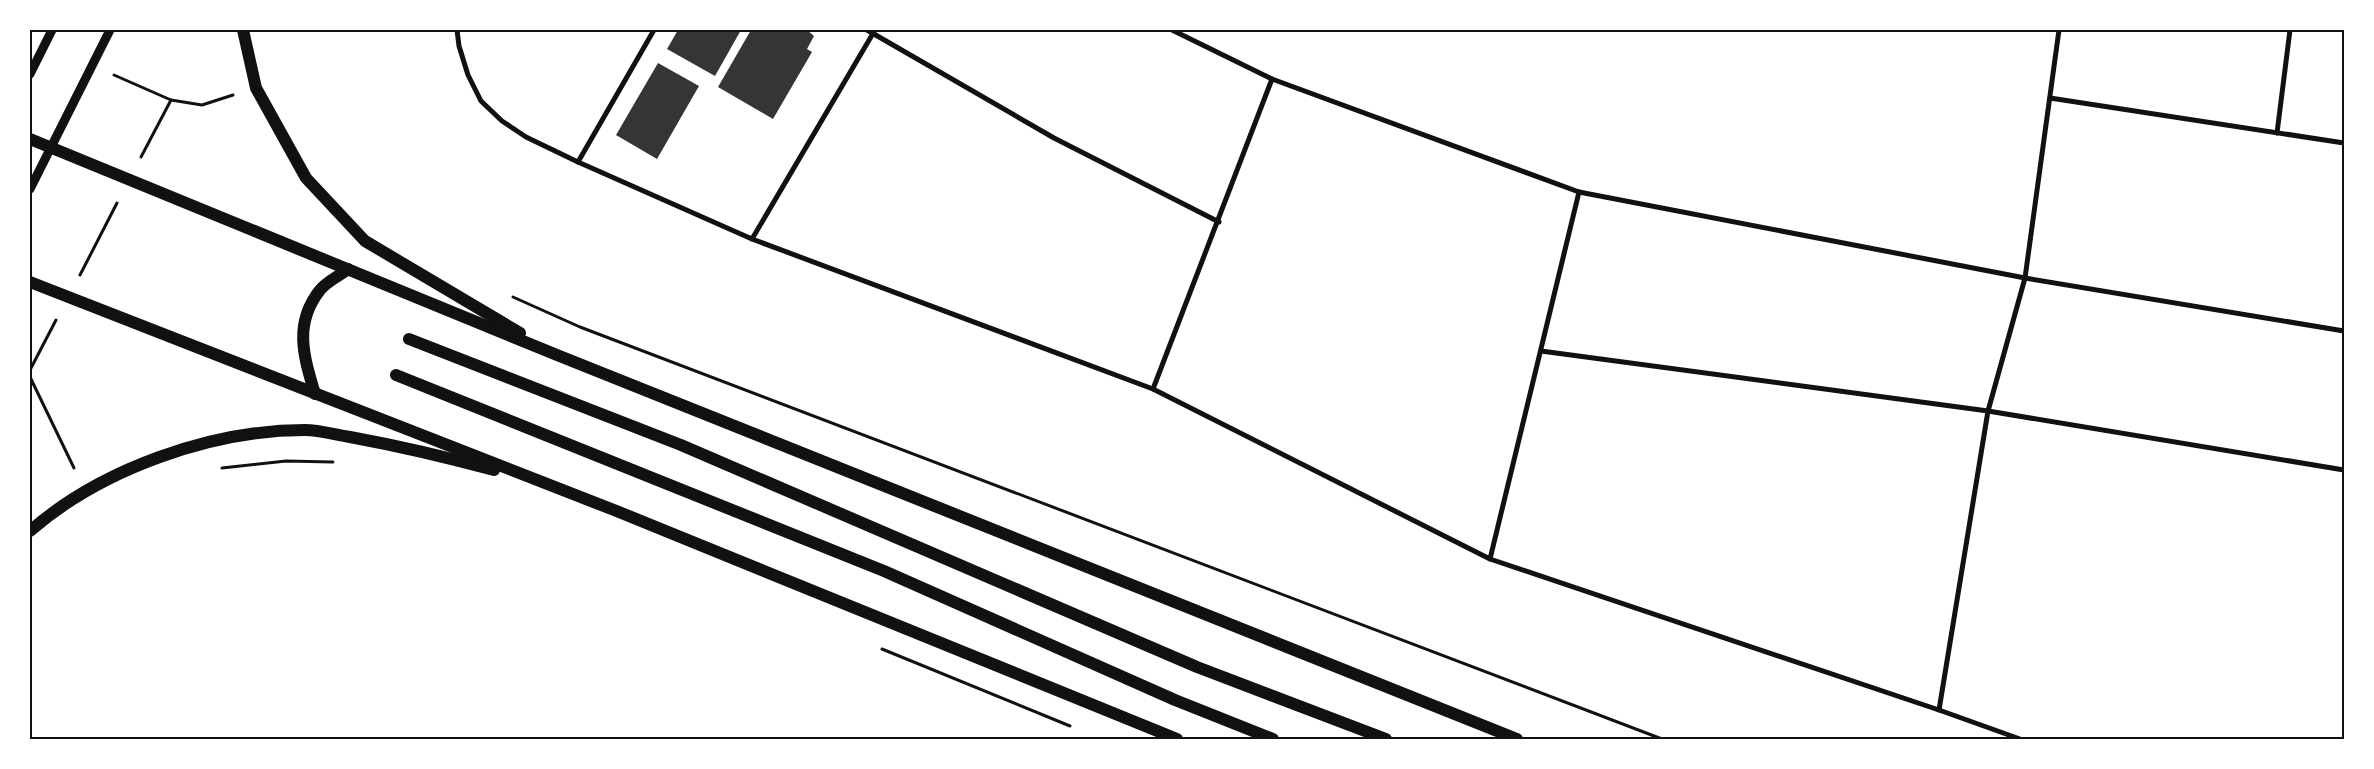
<svg xmlns="http://www.w3.org/2000/svg" width="2374" height="769" font-family="Quicksand,sans-serif">
<rect width="100%" height="100%" fill="#fff"/>
<g fill="#353535">
<polygon points="678,30 741,30 715,76 667,49"/>
<polygon points="751,30 807,30 814,36 807,49 812,52 773,119 718,87"/>
<polygon points="658,63 699,86 657,159 616,135"/>
</g>
<g fill="none" stroke-linecap="round" stroke-linejoin="round">
<g stroke="#111" stroke-width="3">
<polyline points="114,75 171,100 202,105 233,95"/>
<polyline points="141,157 171,100"/>
<polyline points="80,275 117,203"/>
<polyline points="513,297 580,327 1662,739"/>
<polyline points="30,370 56,320"/>
<polyline points="30,377 74,468"/>
<polyline points="222,468 286,461 333,462"/>
<polyline points="882,649 1070,726"/>
</g>
<g stroke="#111" stroke-width="5">
<polyline points="457,30 459,46 468,75 481,101 502,121 526,137 578,162 752,239 1153,389 1490,559 1939,710 2020,739"/>
<polyline points="867,30 1054,138 1219,222"/>
<polyline points="1172,30 1272,79 1579,192 2025,278 2344,331"/>
<polyline points="2050,98 2344,143"/>
<polyline points="2277,133 2290,30"/>
<polyline points="578,162 654,30"/>
<polyline points="752,239 875,30"/>
<polyline points="1541,351 1988,411 2344,470"/>
<polyline points="1153,389 1272,79"/>
<polyline points="1490,559 1579,192"/>
<polyline points="1939,710 1988,411 2025,278 2059,30"/>
</g>
<g stroke="#111" stroke-width="9">
<polyline points="30,74 52,30"/>
<polyline points="30,189 110,30"/>
</g>
<g stroke="#111" stroke-width="12">
<polyline points="243,30 256,88 306,178 365,241 520,333"/>
<polyline points="30,139 557,355 1517,739"/>
<polyline points="30,282 614,510 1177,739"/>
<polyline points="409,339 681,445 1197,667 1386,739"/>
<polyline points="396,375 884,571 1175,700 1273,739"/>
<path d="M315 394C304 357 293 324 320 290 326 282 339 276 348 269"/>
<path d="M30 531C101 469 211 430 305 430 320 430 336 435 350 437 399 446 446 457 494 470"/>
</g>
</g>
<rect width="2374" height="769" fill="none" stroke="#ffffff" stroke-width="62"/>
<rect x="31" y="31" width="2312" height="707" fill="none" stroke="#111" stroke-width="2"/>
</svg>
